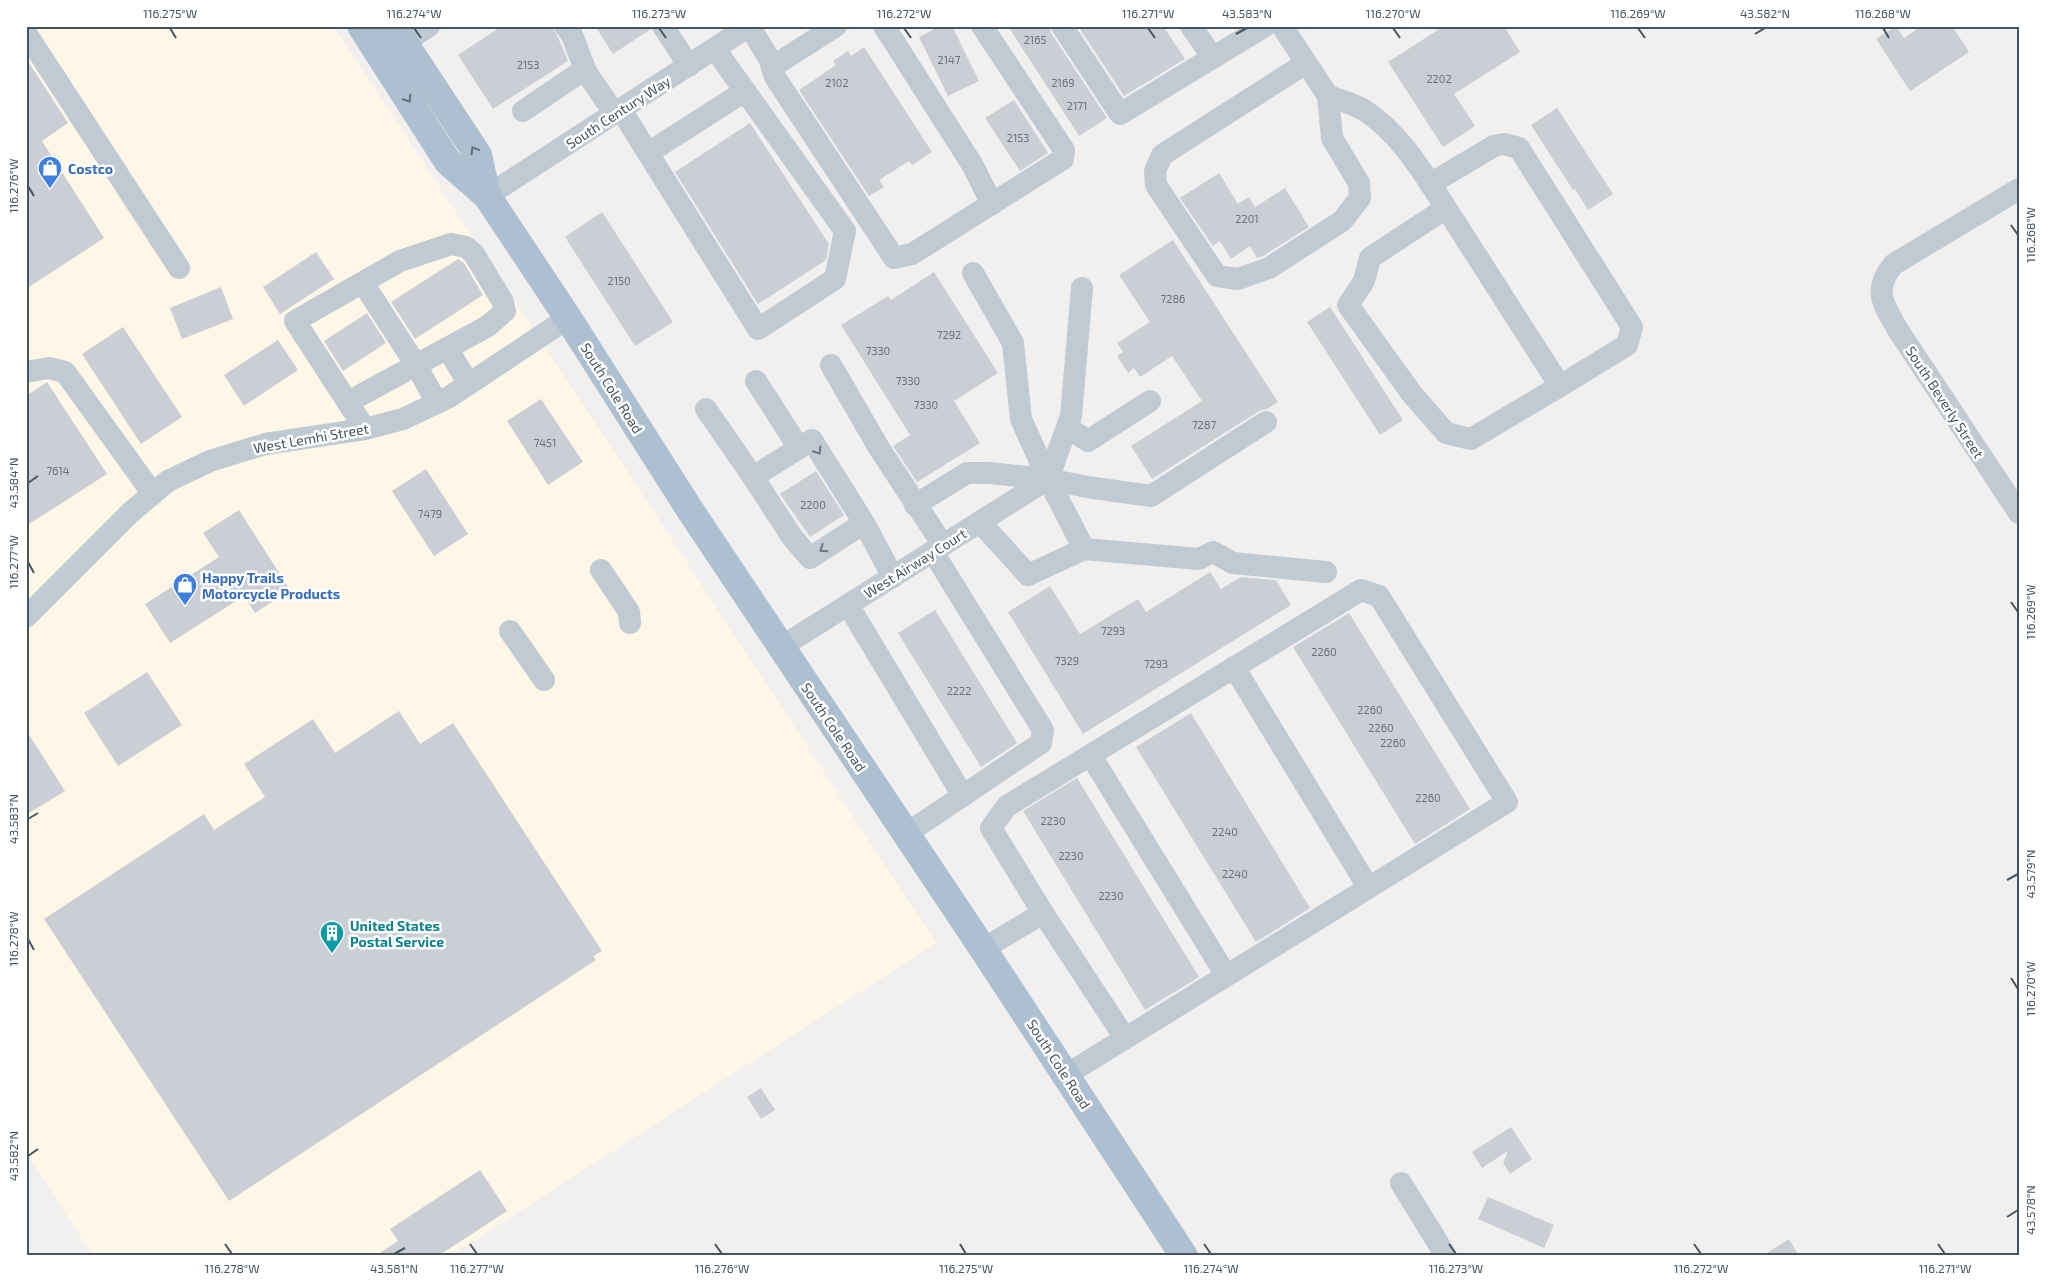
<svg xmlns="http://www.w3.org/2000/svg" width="2045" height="1282" font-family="'Exo 2',sans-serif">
<rect width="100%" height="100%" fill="#f2efef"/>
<polygon fill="#fef7e8" points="26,26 333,26 617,456 936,943 450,1256 93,1256 26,1152"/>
<g fill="#cbced5">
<polygon points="502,26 552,26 560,42 568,61 493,109 458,55"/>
<polygon points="595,26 650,26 651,29 613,54"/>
<polygon points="940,26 952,26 979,81 948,96 919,37"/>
<polygon points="1008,26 1049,26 1051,33 1107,118 1079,136"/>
<polygon points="1078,26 1163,26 1185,59 1124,96"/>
<polygon points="1444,26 1504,26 1520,52 1454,94 1475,126 1443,147 1388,62"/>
<polygon points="1896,26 1904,38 1922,26 1952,26 1969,52 1910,91 1876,39"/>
<polygon points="864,47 932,152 912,165 909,161 879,180 884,187 869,196 799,90 836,65 833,61 848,51 851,56"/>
<polygon points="26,58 68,123 42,141 104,238 26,289"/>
<polygon points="1014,100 1048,153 1020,171 985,118"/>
<polygon points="1557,108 1613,194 1588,210 1575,189 1573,190 1531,125"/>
<polygon points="750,123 829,244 826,260 758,304 675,172"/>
<polygon points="1219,173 1238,204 1249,197 1255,207 1285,188 1309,227 1263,256 1257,258 1250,246 1231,259 1220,241 1213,246 1180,198"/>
<polygon points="602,212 673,322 635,346 565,237"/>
<polygon points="1173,240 1278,402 1267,409 1259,411 1152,479 1131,446 1202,401 1172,356 1140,377 1134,368 1128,373 1117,356 1123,352 1117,343 1150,322 1119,275"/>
<polygon points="316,252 334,279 280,314 263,287"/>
<polygon points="458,259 464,263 483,295 415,339 391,302"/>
<polygon points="934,272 998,373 954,401 980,443 917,482 893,446 910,435 841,325 888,296 891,300"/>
<polygon points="221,287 233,319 182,339 170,308"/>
<polygon points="1330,307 1403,420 1380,435 1307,322"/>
<polygon points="367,313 386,343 343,371 324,341"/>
<polygon points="123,327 182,417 141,444 82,354"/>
<polygon points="278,340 298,370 244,406 224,375"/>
<polygon points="47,382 107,474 26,526 26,396"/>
<polygon points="541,399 583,462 548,485 507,421"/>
<polygon points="426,469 468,534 434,556 392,491"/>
<polygon points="816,471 844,515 810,537 780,494"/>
<polygon points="239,510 290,590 255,613 244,596 170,643 145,604 219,557 203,533"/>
<polygon points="1210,572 1221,589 1241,577 1276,580 1291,605 1083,734 1008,612 1050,586 1080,634 1138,599 1146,612"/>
<polygon points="935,610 1017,743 981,767 898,633"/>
<polygon points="1349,613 1470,809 1415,844 1293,647"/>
<polygon points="147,672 182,725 118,766 84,713"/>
<polygon points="399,711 420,744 453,723 602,951 593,956 596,960 229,1201 44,919 204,814 214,830 265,797 244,764 313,719 335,753"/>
<polygon points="1191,713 1310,908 1256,942 1136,747"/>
<polygon points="26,730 65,791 26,815"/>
<polygon points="1077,778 1199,977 1145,1010 1023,811"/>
<polygon points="761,1088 775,1110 761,1119 747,1097"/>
<polygon points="1511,1127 1532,1159 1510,1174 1503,1163 1508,1151 1482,1168 1472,1152"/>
<polygon points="480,1170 507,1211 438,1256 375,1256 398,1241 390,1229"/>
<polygon points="1488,1197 1554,1225 1544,1248 1478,1219"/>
<polygon points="1789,1239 1799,1256 1762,1256"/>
</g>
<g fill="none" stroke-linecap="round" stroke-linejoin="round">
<g stroke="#bfcad3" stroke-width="22">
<polyline points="565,26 572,35 586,72 615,114"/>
<polyline points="663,26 689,66"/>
<polyline points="749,26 769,58 775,77 894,258 912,254 1063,159 1064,150 982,26"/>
<polyline points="884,26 973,166 992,204"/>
<polyline points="1062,26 1120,114 1265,26"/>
<polyline points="1191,26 1213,58"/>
<polyline points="1282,26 1328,96 1332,138 1359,183 1360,198 1342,221 1269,268 1238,279 1217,276 1156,185 1155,171 1162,155 1306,63"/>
<polyline points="26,33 179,268"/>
<polyline points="390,52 429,26"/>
<polyline points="772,67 836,26"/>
<path d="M1328 96C1340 100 1354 104 1364 110 1401 134 1423 173 1446 208L1560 386 1471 439 1446 433 1412 394 1348 305 1364 281 1370 258 1446 208"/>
<polyline points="621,110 758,329 835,279 845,231 715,49"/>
<polyline points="523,111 585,69"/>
<polyline points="648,153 745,91"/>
<polyline points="1430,184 1494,146 1504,144 1519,148 1632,327 1627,345 1560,386"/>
<path d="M2019 189 1894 264C1872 289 1883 304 1898 330L2019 513"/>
<polyline points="487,196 749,26"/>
<polyline points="973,273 1013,343 1021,419 1048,479 1084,549"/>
<polyline points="363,283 416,365 437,403"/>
<polyline points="447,348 469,384"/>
<polyline points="831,365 879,448 943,545"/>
<polyline points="26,372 49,368 65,372 153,494"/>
<polyline points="756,381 799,448"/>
<polyline points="348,402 488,326 505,311 503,302 474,254 466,247 451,244 400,261 295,321 365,429"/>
<polyline points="706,409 753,477"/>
<polyline points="1067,427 1088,441 1150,401"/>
<polyline points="1048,479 1071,416 1082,288"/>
<polyline points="915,505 967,473 989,473 1048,479 1087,487 1151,496 1266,422"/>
<polyline points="980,522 1028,575 1084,549 1199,559 1213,552 1233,563 1326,572"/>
<polyline points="864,523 810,558 792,537 753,477 812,440 864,523 893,577"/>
<polyline points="601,570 629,612 630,623"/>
<polyline points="848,605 963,796"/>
<polyline points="26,617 130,513 168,481 210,461 265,444 365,429 403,419 449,397 568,318"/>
<polyline points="510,631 544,680"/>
<polyline points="781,647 1048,479"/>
<polyline points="1234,667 1368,887"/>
<polyline points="1091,756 1226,975"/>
<polyline points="906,834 1041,743 1043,730 933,552"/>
<polyline points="1043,913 1125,1038"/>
<polyline points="983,949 1043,913 991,828 1007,806 1361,590 1379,596 1507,802 1066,1075"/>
<polyline points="1401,1183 1446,1256"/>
</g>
<g stroke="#acc0d1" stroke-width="28">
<polyline points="361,26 448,162 487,196 568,318 690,510 983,949 1184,1256"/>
<polyline points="393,26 478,155 487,196"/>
</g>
</g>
<defs><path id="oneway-chevron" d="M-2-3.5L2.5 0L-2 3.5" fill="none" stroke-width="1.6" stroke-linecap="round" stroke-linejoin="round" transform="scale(1.25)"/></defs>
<g stroke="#5f6f7c">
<use href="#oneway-chevron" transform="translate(408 99) rotate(57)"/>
<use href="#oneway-chevron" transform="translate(474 150) rotate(-121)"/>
</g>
<g stroke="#6a7782">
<use href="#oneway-chevron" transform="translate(818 451) rotate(57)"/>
<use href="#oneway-chevron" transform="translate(823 549) rotate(147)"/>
</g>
<path fill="none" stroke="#45545f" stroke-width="2" d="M170 28 176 38M414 28 421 38M659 28 666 38M904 28 911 38M1148 28 1155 38M1393 28 1400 38M1638 28 1645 38M1883 28 1889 38M1236 34 1247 28M1755 34 1765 28M28 186 34 196M2011 225 2018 235M28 483 38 476M28 562 34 573M2011 602 2018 612M28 819 38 813M2007 880 2018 874M28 939 34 950M2011 978 2018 989M28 1156 38 1149M2007 1217 2018 1210M225 1244 232 1254M470 1244 477 1254M715 1244 722 1254M960 1244 966 1254M1204 1244 1211 1254M1449 1244 1456 1254M1694 1244 1701 1254M1938 1244 1945 1254M394 1254 405 1248"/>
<defs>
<symbol id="shop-pin" viewBox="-11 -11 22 30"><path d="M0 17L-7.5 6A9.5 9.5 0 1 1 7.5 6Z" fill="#3f7fe0" stroke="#fff"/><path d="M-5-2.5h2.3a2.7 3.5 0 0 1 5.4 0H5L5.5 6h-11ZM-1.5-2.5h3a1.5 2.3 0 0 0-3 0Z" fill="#fff"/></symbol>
<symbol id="building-pin" viewBox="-11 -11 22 30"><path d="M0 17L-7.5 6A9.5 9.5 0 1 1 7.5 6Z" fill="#0f9aa8" stroke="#fff"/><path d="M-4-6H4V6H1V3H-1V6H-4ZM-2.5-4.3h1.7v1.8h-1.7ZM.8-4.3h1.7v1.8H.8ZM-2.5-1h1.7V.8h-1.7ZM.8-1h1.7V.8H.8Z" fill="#fff"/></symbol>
</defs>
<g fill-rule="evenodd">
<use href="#shop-pin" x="36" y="154" width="28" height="38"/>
<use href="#shop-pin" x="171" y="571" width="28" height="38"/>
<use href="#building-pin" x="318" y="919" width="28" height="38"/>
</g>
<g text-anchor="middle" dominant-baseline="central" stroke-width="5" stroke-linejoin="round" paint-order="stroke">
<g font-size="11" fill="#66727c">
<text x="1035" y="39">2165</text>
<text x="949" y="59">2147</text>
<text x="528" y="64">2153</text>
<text x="1439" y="78">2202</text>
<text x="837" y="82">2102</text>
<text x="1063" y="82">2169</text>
<text x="1077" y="105">2171</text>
<text x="1018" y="137">2153</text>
<text x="1247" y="218">2201</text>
<text x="619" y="280">2150</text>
<text x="1173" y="298">7286</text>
<text x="949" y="334">7292</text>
<text x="878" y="350">7330</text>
<text x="908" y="380">7330</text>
<text x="926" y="404">7330</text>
<text x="1204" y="424">7287</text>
<text x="545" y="442">7451</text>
<text x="58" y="470">7614</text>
<text x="813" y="504">2200</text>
<text x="430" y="513">7479</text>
<text x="1113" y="630">7293</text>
<text x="1324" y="651">2260</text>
<text x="1067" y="660">7329</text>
<text x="1156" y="663">7293</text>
<text x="959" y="690">2222</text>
<text x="1370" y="709">2260</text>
<text x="1381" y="727">2260</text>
<text x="1393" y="742">2260</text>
<text x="1428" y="797">2260</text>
<text x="1053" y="820">2230</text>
<text x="1225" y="831">2240</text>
<text x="1071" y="855">2230</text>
<text x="1235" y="873">2240</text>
<text x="1111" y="895">2230</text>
</g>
<g font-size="14" fill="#45545f" stroke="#fff">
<text transform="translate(618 112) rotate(-33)">South Century Way</text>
<text transform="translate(612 388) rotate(58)">South Cole Road</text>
<text transform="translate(1945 402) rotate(57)">South Beverly Street</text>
<text transform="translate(311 438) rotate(-10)">West Lemhi Street</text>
<text transform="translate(915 563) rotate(-32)">West Airway Court</text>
<text transform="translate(834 727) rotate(56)">South Cole Road</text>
<text transform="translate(1059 1064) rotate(57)">South Cole Road</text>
</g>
<g font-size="14" font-weight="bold" fill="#366cbe" stroke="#fff" text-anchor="start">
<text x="68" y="168">Costco</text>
<text x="202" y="577">Happy Trails<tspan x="202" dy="16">Motorcycle Products</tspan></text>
</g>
<g font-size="14" font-weight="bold" fill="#0d838f" stroke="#fff" text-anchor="start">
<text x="350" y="925">United States<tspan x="350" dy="16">Postal Service</tspan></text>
</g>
</g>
<rect width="2045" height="1282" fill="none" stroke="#ffffff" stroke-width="55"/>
<rect x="28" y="28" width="1990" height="1226" fill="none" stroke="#45545f" stroke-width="2"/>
<g font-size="12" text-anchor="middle" fill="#45545f">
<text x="170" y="18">116.275°W</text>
<text x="414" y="18">116.274°W</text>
<text x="659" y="18">116.273°W</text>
<text x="904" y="18">116.272°W</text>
<text x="1148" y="18">116.271°W</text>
<text x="1247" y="18">43.583°N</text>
<text x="1393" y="18">116.270°W</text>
<text x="1638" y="18">116.269°W</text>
<text x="1765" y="18">43.582°N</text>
<text x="1883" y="18">116.268°W</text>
<text transform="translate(14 186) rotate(-90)" y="4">116.276°W</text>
<text transform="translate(2031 235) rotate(-90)" y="4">116.268°W</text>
<text transform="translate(14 483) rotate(-90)" y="4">43.584°N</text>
<text transform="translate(14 562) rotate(-90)" y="4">116.277°W</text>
<text transform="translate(2031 612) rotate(-90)" y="4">116.269°W</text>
<text transform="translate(14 819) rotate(-90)" y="4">43.583°N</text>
<text transform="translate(2031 874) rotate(-90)" y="4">43.579°N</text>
<text transform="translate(14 939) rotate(-90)" y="4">116.278°W</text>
<text transform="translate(2031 989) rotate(-90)" y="4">116.270°W</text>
<text transform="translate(14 1156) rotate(-90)" y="4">43.582°N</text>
<text transform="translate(2031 1210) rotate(-90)" y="4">43.578°N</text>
<text x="232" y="1273">116.278°W</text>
<text x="394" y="1273">43.581°N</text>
<text x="477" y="1273">116.277°W</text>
<text x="722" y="1273">116.276°W</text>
<text x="966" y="1273">116.275°W</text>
<text x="1211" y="1273">116.274°W</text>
<text x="1456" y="1273">116.273°W</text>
<text x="1701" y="1273">116.272°W</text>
<text x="1945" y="1273">116.271°W</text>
</g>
</svg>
